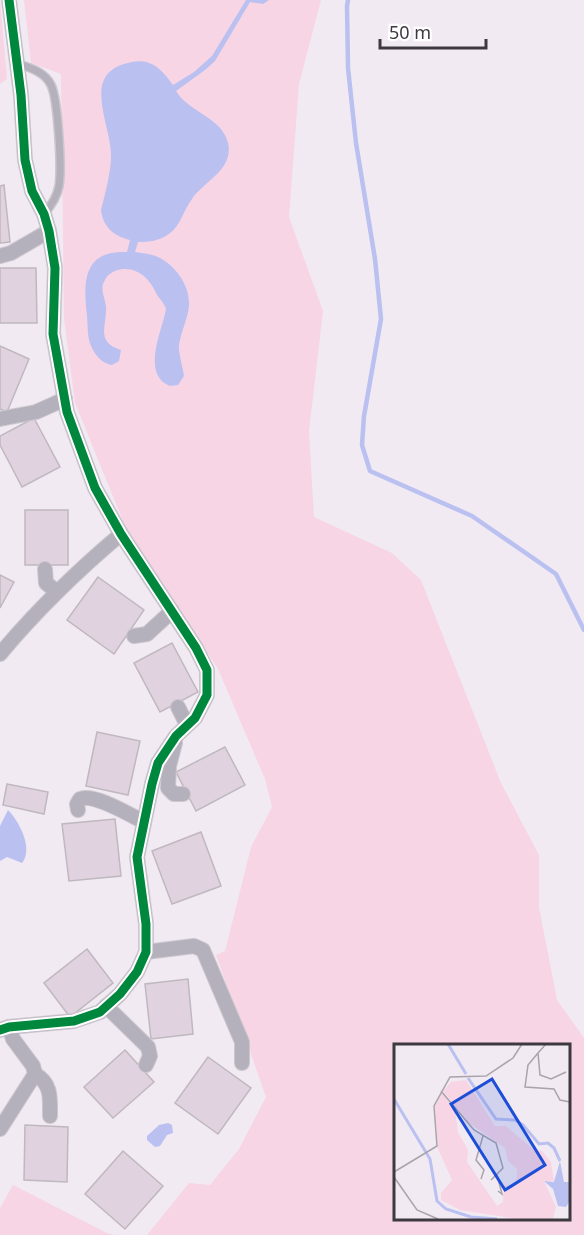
<svg xmlns="http://www.w3.org/2000/svg" width="584" height="1235" font-family="'Noto Sans',sans-serif">
<rect width="100%" height="100%" fill="#f1eaf3"/>
<g fill="#f7d5e5" fill-rule="evenodd">
<polygon points="0,0 7,79 0,84"/>
<path d="M24 0H321L299 84 289 217 323 311 309 431 314 517 392 553 421 580 501 783 539 855V907L557 1000 584 1038V1235H147L189 1183 210 1185 239 1149 266 1097 216 955 225 951 251 847 272 807 265 779 218 669 125 526 75 403 64 319 61 74 31 63ZM395 1046H568V1218H395Z"/>
<polygon points="13,1185 107,1233 114,1235 0,1235 0,1208"/>
</g>
<g fill="#bac0f0">
<path d="M246 0H269L263 4 250 2 215 61 205 70 176 91C188 112 222 117 228 143 234 170 204 181 192 199 183 211 181 225 169 234 159 241 149 242 138 242L135 252C142 253 151 254 158 257 175 265 190 285 189 305 188 319 181 331 179 345 178 351 183 368 184 376L178 385 170 386C140 374 163 329 166 309 164 302 159 299 156 293 149 277 134 264 115 271 111 273 107 275 105 280 99 289 105 297 106 307 107 326 95 342 121 350L119 361 112 365C103 364 96 356 92 348 87 339 88 327 87 316 83 282 83 250 127 252L130 240C114 236 103 227 101 210 105 194 110 176 111 159 113 125 77 72 132 62 152 58 162 70 173 85L194 72 212 56Z"/>
<path d="M8 810C19 821 34 849 22 863L7 857 0 861V826Z"/>
<polygon points="168,1123 172,1125 173,1133 167,1135 160,1146 155,1147 147,1140 147,1136 159,1125"/>
</g>
<g fill="none" stroke-linecap="round" stroke-linejoin="round">
<polyline stroke="#bac0f0" stroke-width="4.5" points="348,0 347,6 348,68 356,143 375,259 381,319 364,416 362,445 370,471 472,516 556,574 584,630"/>
</g>
<g fill="#e1d2e0" stroke="#bfb8bf" stroke-width="1.5">
<polygon points="4,185 10,242 0,243 0,186"/>
<polygon points="0,268 36,268 37,323 0,323"/>
<polygon points="0,346 29,359 7,412 0,409"/>
<polygon points="34,418 60,467 22,487 0,445 0,436"/>
<rect x="25" y="510" width="43" height="55"/>
<polygon points="0,575 14,582 0,608"/>
<polygon points="98,577 144,610 114,654 67,620"/>
<polygon points="172,643 198,692 160,712 134,663"/>
<polygon points="97,732 140,741 128,795 86,786"/>
<polygon points="225,747 245,785 196,811 176,772"/>
<polygon points="7,784 48,792 44,814 3,805"/>
<polygon points="115,819 121,876 69,881 62,824"/>
<polygon points="201,832 221,886 172,904 152,851"/>
<polygon points="87,949 113,983 70,1017 44,983"/>
<polygon points="188,979 193,1034 151,1039 145,984"/>
<polygon points="125,1050 154,1082 113,1118 84,1087"/>
<polygon points="208,1057 251,1088 218,1134 175,1103"/>
<polygon points="25,1125 68,1127 67,1182 24,1180"/>
<polygon points="123,1151 163,1186 125,1229 85,1194"/>
</g>
<g fill="none" stroke-linecap="round" stroke-linejoin="round">
<defs>
<path id="lane" d="M17 64C30 67 45 72 51 85 58 99 62 169 59 186 57 198 51 206 44 214"/>
<g id="street">
<polyline points="0,256 11,253 49,231"/>
<polyline points="0,419 36,412 65,399"/>
<polyline points="45,569 46,583 57,592"/>
<polyline points="134,636 147,634 172,611"/>
<path d="M0 654C37 610 77 571 121 534"/>
<polyline points="178,707 187,725"/>
<polyline points="175,743 169,766 168,788 174,794 183,794"/>
<path d="M78 810 77 804 80 799C94 793 130 815 144 822"/>
<polyline points="146,952 194,946 203,950 242,1042 242,1063"/>
<polyline points="106,1006 148,1047 150,1056 146,1065"/>
<polyline points="0,1030 9,1027 74,1021 100,1012 120,994 137,972 146,952 146,924 137,857 152,784 158,763 176,736 195,718 207,695 207,670 196,648 121,534 95,488 67,412 53,334 55,268 49,231 44,214 32,191 25,160 21,95 9,0"/>
<path d="M35 1074C52 1084 50 1098 50 1116"/>
<polyline points="0,1129 35,1074 33,1066 13,1039 9,1027"/>
</g>
</defs>
<use href="#lane" stroke="#ccc7ce" stroke-width="10"/>
<use href="#street" stroke="#ccc7ce" stroke-width="16"/>
<use href="#lane" stroke="#b5b1bc" stroke-width="7"/>
<use href="#street" stroke="#b5b1bc" stroke-width="14"/>
<defs>
<polyline id="cycleway" points="0,1030 9,1027 74,1021 100,1012 120,994 137,972 146,952 146,924 137,857 152,784 158,763 176,736 195,718 207,695 207,670 196,648 121,534 95,488 67,412 53,334 55,268 49,231 44,214 32,191 25,160 21,95 9,0"/>
</defs>
<use href="#cycleway" stroke="#fff" stroke-width="13"/>
<use href="#cycleway" stroke="#00873e" stroke-width="9"/>
</g>
<g transform="translate(394 1044)">
<rect width="176" height="176" fill="#f1eaf3"/>
<path d="M72 36 101 82H112L139 105 148 107 157 118 160 137H150L162 163 159 175H124L66 166 47 156V149L58 136 44 105 41 63 48 48 61 65 64 88 74 106 73 118 103 162 109 158 110 142 121 140 123 133V125L114 117 111 104 75 79 49 47 57 38Z" fill="#f7d5e5"/>
<path d="M166 117 170 138H175V158L172 163 164 162 159 145 150 137 160 138Z" fill="#bac0f0"/>
<path fill="none" stroke="#bac0f0" stroke-width="3" d="M54 0 72 30M74 34 102 75 121 76 129 81 145 100 154 99 160 104 166 117M0 55 36 115 43 157 52 165 77 173 103 175"/>
<path fill="none" stroke="#a9a3ab" stroke-width="1.5" d="M152 0 144 9 146 31 157 35 172 28M144 9 134 21 131 43 160 45 166 56 176 58M47 47 80 86 102 99 109 124 97 136M0 128 43 102 40 62 56 33 92 32 119 14 128 0M103 131 108 150 104 147M0 133 23 166 44 175M87 135 90 126 82 116 89 92"/>
<path fill="#1d4ed8" fill-opacity="0.15" stroke="#1d4ed8" stroke-width="3" d="M98 35 151 121 111 146 57 60Z"/>
<rect width="176" height="176" fill="none" stroke="#3e3940" stroke-width="3"/>
</g>
<path d="M380 39v9h106v-9" fill="none" stroke="#3e3940" stroke-width="3"/>
<text x="389" y="39" font-size="18" fill="#3e3940" stroke="#ffffff" stroke-width="4.5" paint-order="stroke">50 m</text>
</svg>
